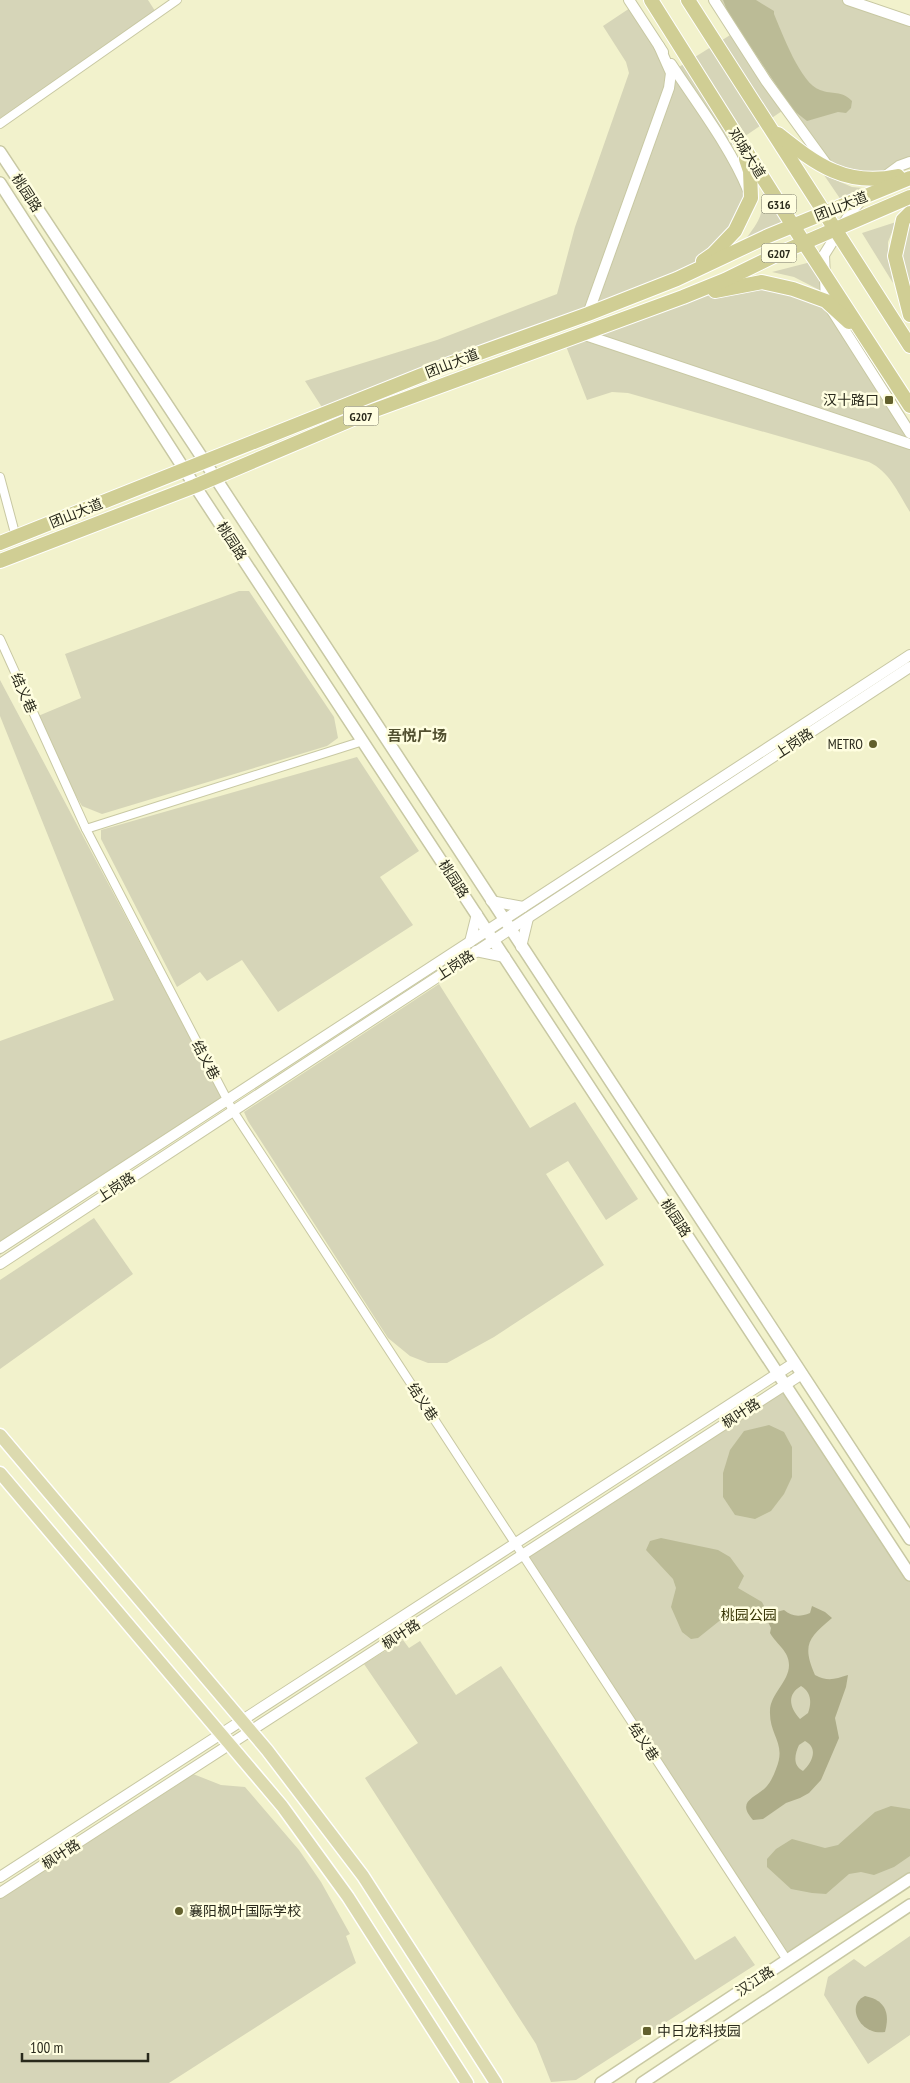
<svg xmlns="http://www.w3.org/2000/svg" width="910" height="2083" font-family="'PT Sans Narrow','Noto Sans SC',sans-serif">
<rect width="100%" height="100%" fill="#f2f2cc"/>
<g fill="#d6d5b8">
<polygon points="0,0 148,0 157,14 0,123"/>
<polygon points="714,0 848,0 910,21 910,162 880,180 831,170 785,109 726,149 751,198 735,231 677,279 325,412 305,381 437,340 557,294 575,227 629,73 626,62 603,26 633,6 671,72 735,32"/>
<polygon points="824,175 852,187 874,189 841,200"/>
<path d="M763 185 786 224 744 241C762 218 763 215 763 185Z"/>
<polygon points="910,213 910,304 895,256"/>
<polygon points="896,222 888,242 888,255 893,283 862,233"/>
<polygon points="811,262 833,297 794,277 772,272"/>
<path d="M762 282 826 301 910 433V512C898 493 890 472 869 462L628 393 612 392 587 400 564 341 683 297Z"/>
<polygon points="239,591 249,591 334,717 338,738 327,746 102,814 82,806 31,719 81,698 65,654"/>
<polygon points="0,680 227,1107 0,1255 0,1041 114,1000 0,716"/>
<polygon points="357,757 419,851 380,877 413,925 278,1012 242,960 207,981 200,972 177,987 101,839 101,830"/>
<polygon points="439,984 530,1128 575,1102 638,1199 606,1220 568,1161 546,1174 604,1265 494,1337 447,1363 428,1363 410,1356 388,1338 248,1121 244,1112"/>
<polygon points="94,1218 133,1274 0,1369 0,1280"/>
<polygon points="785,1384 910,1575 910,1879 787,1960 523,1555"/>
<polygon points="403,1640 409,1648 420,1641 456,1695 501,1666 695,1960 735,1936 755,1965 576,2080 551,2082 536,2044 365,1778 418,1743 364,1664"/>
<polygon points="188,1772 221,1785 245,1787 299,1850 321,1882 350,1934 346,1936 356,1963 169,2083 0,2083 0,1893"/>
<polygon points="910,1936 910,2035 868,2064 824,1995 828,1977 854,1959 865,1967"/>
</g>
<g fill="#bbbb96">
<path d="M723 0H756L774 11V14C782 33 801 84 820 90 833 95 841 90 852 101L851 108 846 113 838 112 807 121 793 110 728 13Z"/>
<polygon points="769,1425 784,1432 792,1447 792,1477 784,1494 771,1511 755,1519 735,1515 723,1497 723,1473 730,1450 744,1431"/>
<polygon points="661,1538 718,1550 730,1557 744,1576 738,1588 762,1602 764,1606 763,1616 756,1622 723,1618 698,1638 691,1639 682,1632 671,1607 676,1588 673,1579 646,1550 650,1541"/>
<polygon points="891,1806 910,1809 910,1856 894,1867 874,1875 861,1872 849,1874 826,1894 812,1893 791,1889 767,1867 767,1859 776,1849 792,1839 825,1848 838,1845 875,1812"/>
</g>
<g fill="#adac88" fill-rule="evenodd">
<path d="M812 1606 825 1612 832 1618C808 1638 802 1645 815 1675 828 1682 835 1679 848 1675L846 1687 835 1718 839 1738 821 1780 809 1793 800 1798 786 1803 763 1819 753 1820C735 1800 757 1798 767 1786 771 1781 774 1775 776 1769 787 1743 769 1736 770 1711 770 1694 789 1682 789 1665 789 1651 777 1645 770 1633L771 1628 767 1620 772 1613 784 1610C792 1617 800 1617 810 1613ZM801 1686C811 1692 812 1702 808 1713L800 1719C790 1708 786 1695 801 1686ZM805 1741C819 1748 812 1763 803 1771 792 1765 795 1754 799 1745Z"/>
<path d="M865 1996C886 2000 890 2014 885 2032 860 2036 845 2005 865 1996Z"/>
</g>
<g fill="none" stroke-linecap="round" stroke-linejoin="round">
<defs>
<g id="minor">
<polyline points="0,124 177,0"/>
<polyline points="0,477 16,537"/>
<polyline points="0,639 86,829 363,741"/>
<polyline points="86,829 233,1111 787,1960"/>
</g>
<g id="tertiary">
<polyline points="629,0 663,52"/>
<polyline points="714,0 766,81 827,165"/>
<polyline points="848,0 910,21"/>
<path d="M671 64C696 102 731 148 748 190"/>
<polyline points="884,177 899,166 910,162"/>
<polyline points="863,198 851,212 824,255 826,301 910,433"/>
<polyline points="588,314 669,88 671,73 659,46"/>
<polyline points="582,334 910,444"/>
<polyline points="491,901 523,907"/>
<polyline points="470,942 477,914"/>
<polyline points="521,947 528,918"/>
<polyline points="476,951 505,957"/>
<polyline points="0,1248 910,655"/>
<polyline points="0,1264 910,667"/>
<polyline points="0,1877 794,1363"/>
<polyline points="0,1893 802,1374"/>
</g>
<g id="secondary">
<polyline points="0,152 205,462 910,1539"/>
<polyline points="0,183 195,486 910,1575"/>
<polyline points="601,2083 910,1879"/>
<polyline points="642,2083 910,1905"/>
</g>
<g id="primary">
<polyline points="0,1435 267,1750 363,1876 496,2083"/>
<polyline points="0,1473 282,1806 348,1897 467,2083"/>
</g>
<g id="trunk">
<polyline points="651,0 797,232 910,406"/>
<polyline points="688,0 910,346"/>
<path d="M778 134C817 165 846 187 898 176"/>
<polyline points="910,213 903,220 895,256 910,315"/>
<polyline points="703,261 713,254 735,231 751,198 750,171 746,159"/>
<polyline points="715,291 762,282 793,289 826,301 849,322"/>
<polyline points="0,543 452,363 588,314 677,279 768,236 910,178"/>
<polyline points="0,561 195,486 367,413 683,297 725,280 778,254 910,197"/>
</g>
</defs>
<use href="#minor" stroke="#c8c8a3" stroke-width="10"/>
<use href="#tertiary" stroke="#c8c8a3" stroke-width="12"/>
<use href="#secondary" stroke="#c8c8a3" stroke-width="14"/>
<use href="#primary" stroke="#fff" stroke-width="15"/>
<use href="#trunk" stroke="#fff" stroke-width="16"/>
<use href="#minor" stroke="#fff" stroke-width="8"/>
<use href="#tertiary" stroke="#fff" stroke-width="10"/>
<use href="#secondary" stroke="#fff" stroke-width="11"/>
<use href="#primary" stroke="#dcdaaf" stroke-width="12"/>
<use href="#trunk" stroke="#d0ce94" stroke-width="14"/>
</g>
<g fill="#62602d" stroke="#fffee0" stroke-width="2">
<rect x="884" y="395" width="10" height="10" rx="2.5"/>
<circle cx="873" cy="744" r="5"/>
<circle cx="179" cy="1911" r="5"/>
<rect x="642" y="2026" width="10" height="10" rx="2.5"/>
</g>
<g text-anchor="middle" dominant-baseline="central" stroke-width="5" stroke-linejoin="round" paint-order="stroke">
<g fill="#fffee0" stroke="#6a6a57" stroke-width="1">
<rect x="761.5" y="194.5" width="35" height="19" rx="4"/>
<rect x="761.5" y="243.5" width="35" height="19" rx="4"/>
<rect x="343.5" y="406.5" width="35" height="19" rx="4"/>
</g>
<g font-size="12" font-weight="bold" fill="#2a2a1c">
<text x="779" y="204">G316</text>
<text x="779" y="253">G207</text>
<text x="361" y="416">G207</text>
</g>
<g font-size="14" fill="#2a2a1c" stroke="#fffee0">
<text transform="translate(747 153) rotate(58)">邓城大道</text>
<text transform="translate(27 193) rotate(57)">桃园路</text>
<text transform="translate(841 206) rotate(-22)">团山大道</text>
<text transform="translate(452 363) rotate(-21)">团山大道</text>
<text transform="translate(76 513) rotate(-22)">团山大道</text>
<text transform="translate(232 541) rotate(57)">桃园路</text>
<text transform="translate(24 693) rotate(66)">结义巷</text>
<text transform="translate(794 743) rotate(-33)">上岗路</text>
<text transform="translate(454 879) rotate(57)">桃园路</text>
<text transform="translate(455 965) rotate(-33)">上岗路</text>
<text transform="translate(206 1060) rotate(62)">结义巷</text>
<text transform="translate(116 1187) rotate(-33)">上岗路</text>
<text transform="translate(676 1218) rotate(57)">桃园路</text>
<text transform="translate(423 1402) rotate(57)">结义巷</text>
<text transform="translate(741 1413) rotate(-33)">枫叶路</text>
<text transform="translate(401 1634) rotate(-33)">枫叶路</text>
<text transform="translate(644 1742) rotate(57)">结义巷</text>
<text transform="translate(61 1854) rotate(-33)">枫叶路</text>
<text transform="translate(755 1981) rotate(-33)">汉江路</text>
</g>
<g font-size="14" fill="#2a2a1c" stroke="#fffee0" text-anchor="end">
<text x="879" y="400">汉十路口</text>
<text x="863" y="744">METRO</text>
<text x="189" y="1911" text-anchor="start">襄阳枫叶国际学校</text>
<text x="657" y="2031" text-anchor="start">中日龙科技园</text>
</g>
<g font-size="14" fill="#383606" stroke="#fffee0">
<text x="749" y="1615">桃园公园</text>
</g>
<g font-size="15" font-weight="bold" fill="#525030" stroke="#fffee0">
<text x="417" y="735">吾悦广场</text>
</g>
</g>
<path d="M22 2053v8h126v-8" fill="none" stroke="#2a2a1c" stroke-width="2.5"/>
<text x="30" y="2053" font-size="15" fill="#2a2a1c" stroke="#fffee0" stroke-width="4" paint-order="stroke">100 m</text>
</svg>
